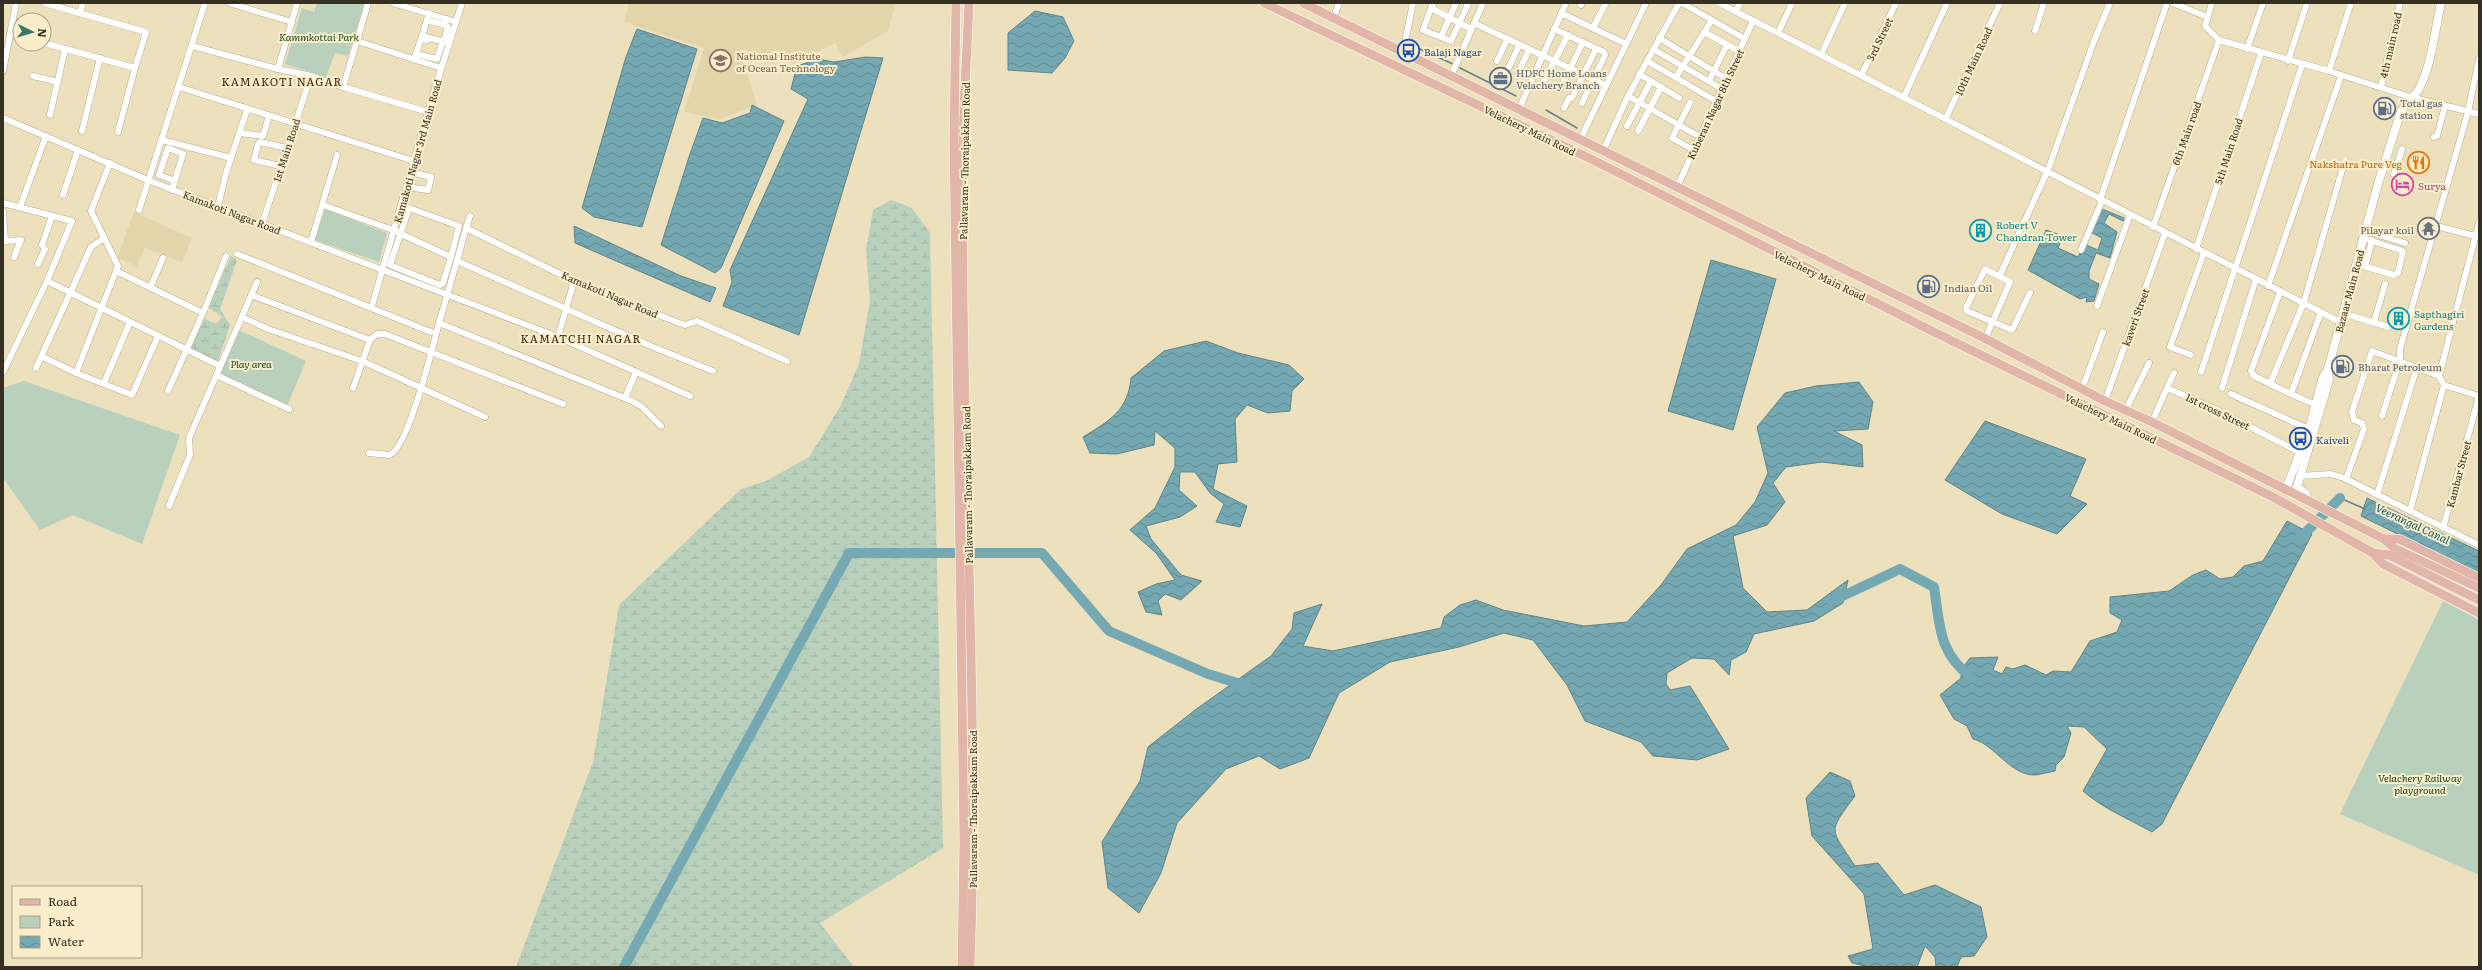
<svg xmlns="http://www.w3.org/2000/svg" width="2482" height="970" font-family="Literata,serif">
<defs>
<pattern id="wetland-marsh" width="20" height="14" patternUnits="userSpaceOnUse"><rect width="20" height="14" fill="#b9d0bc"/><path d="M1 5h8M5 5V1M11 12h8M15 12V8" fill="none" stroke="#a0b3a1"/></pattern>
<pattern id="water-waves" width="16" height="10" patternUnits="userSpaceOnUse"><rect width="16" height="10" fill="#74a8b2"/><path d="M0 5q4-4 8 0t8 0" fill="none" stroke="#608990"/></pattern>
</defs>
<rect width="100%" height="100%" fill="#ede1bd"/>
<g fill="#e3d5aa">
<polygon points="629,3 896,3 888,31 843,57 835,43 794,64 739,48 757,104 721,119 684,112 704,48 624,22"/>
<polygon points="134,212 192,238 182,262 145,248 137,266 117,258"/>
</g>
<g fill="#b9d0bc">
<polygon points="317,3 364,3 348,56 335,53 326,77 285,64 302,8 314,12"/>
<polygon points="325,209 387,233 379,262 315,240"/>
<polygon points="239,330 306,361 287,406 216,375"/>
<polygon points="24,381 180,435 142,544 73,515 40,530 3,478 3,388"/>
<polygon points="2443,601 2479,620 2479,875 2340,814"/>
</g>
<g fill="url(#wetland-marsh)">
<polygon points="891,200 912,208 930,233 943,848 820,923 854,967 516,967 593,762 619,605 741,489 766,481 809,457 840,407 859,364 870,300 866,250 873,210"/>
<polygon points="231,256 237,260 220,309 230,325 218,361 189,350 203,318 216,324 222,317 208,307"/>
</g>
<g fill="url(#water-waves)" stroke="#608486">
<polygon points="1035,11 1063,17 1074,41 1065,58 1052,73 1008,70 1008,33"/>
<polygon points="637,29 697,49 642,227 594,217 582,208 626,57"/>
<polygon points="866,57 883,58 799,335 723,306 732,282 730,270 808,99 791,89 797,66 818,59 834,62"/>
<polygon points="752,105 784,121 721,268 715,273 661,245 690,154 703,118 722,123 750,113"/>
<polygon points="2102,209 2124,218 2123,221 2109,214 2104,223 2117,232 2110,258 2096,253 2089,271 2089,279 2099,284 2094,301 2086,302 2087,297 2080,299 2028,270 2046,230 2063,236 2058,248 2078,257 2084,244 2098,250 2102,238 2090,232"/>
<polygon points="574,226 681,276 716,288 710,302 575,243"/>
<polygon points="1711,260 1776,279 1733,430 1668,411"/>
<path d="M1206 341 1238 353 1289 365 1304 379 1292 391 1290 411 1268 413 1247 405 1235 419 1237 462 1218 464 1213 489 1247 506 1240 527 1216 522 1224 504 1210 493 1195 472H1180L1179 490 1197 506 1180 517 1146 526 1151 539 1181 575 1202 581 1181 600 1165 594 1158 601 1162 615 1146 612 1138 592 1156 584 1175 580 1156 553 1130 530 1155 508 1175 467V448L1155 431 1154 445 1117 454 1090 453 1083 437C1109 421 1128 411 1131 378L1164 351Z"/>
<polygon points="1859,382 1873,402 1868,429 1834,431 1862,445 1863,467 1822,462 1786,467 1773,483 1785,502 1767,525 1733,536 1743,588 1767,612 1807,610 1848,580 1843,603 1814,621 1754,634 1746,652 1731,660 1729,675 1714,659 1692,658 1667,673 1666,684 1670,690 1690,686 1729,749 1697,760 1653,756 1641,742 1585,721 1567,685 1533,640 1504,633 1459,647 1390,662 1339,693 1309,758 1280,769 1259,756 1226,769 1177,823 1161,873 1139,913 1108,888 1102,842 1140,781 1148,747 1195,710 1271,656 1292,629 1294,613 1322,604 1303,646 1333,651 1441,628 1444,617 1460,605 1476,600 1503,610 1584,626 1627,622 1661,585 1687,549 1736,525 1755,502 1768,473 1757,427 1785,393 1816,386"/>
<polygon points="1985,421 2086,459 2070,496 2087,504 2057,534 2002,514 1945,480"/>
<polygon points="2367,498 2479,551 2479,574 2361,516"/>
<path d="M2287 521 2312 534 2162 824 2152 832C2129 819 2102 808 2083 791L2107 749 2084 727 2067 726 2071 733 2064 757 2056 765 2055 771C2049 772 2042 774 2036 775 2010 776 1996 745 1973 739L1967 726 1954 719 1940 695 1961 678V670L1970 658 1998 657 1993 670 2002 674 2006 667 2013 669 2025 665 2046 675 2053 671 2071 672 2090 641 2117 632 2122 620 2110 613V597L2169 591 2193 575 2206 570 2220 579 2233 577 2244 566 2263 561Z"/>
<path d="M1830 772 1850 781 1855 796C1827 834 1830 827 1855 866L1878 863 1904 895 1935 885 1981 907 1987 937 1974 956 1961 957 1957 967H1936L1935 957 1925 946 1917 967H1869L1852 963 1848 956 1873 949 1864 894 1812 836 1806 798Z"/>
</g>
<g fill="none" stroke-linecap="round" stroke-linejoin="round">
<g stroke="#608486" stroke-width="1.5">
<polyline points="1411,45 1453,64"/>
<polyline points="1460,68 1516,96"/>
<polyline points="1546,110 1577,128"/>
<polyline points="2340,498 2365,509"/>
</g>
<g stroke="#74a8b2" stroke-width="10">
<polyline points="2298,540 2340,498"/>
<path d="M1832 601 1900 569 1934 587C1940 625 1938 653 1972 678"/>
<polyline points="624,967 849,553 1042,553 1109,631 1208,674 1247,686"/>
</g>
<defs>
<g id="minor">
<polyline points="44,3 146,32 135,68"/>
<polyline points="229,3 292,22"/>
<polyline points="368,3 357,41 441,68"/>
<polyline points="393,3 456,22"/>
<polyline points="1433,3 1431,8 1471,29"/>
<polyline points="1682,3 1745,39"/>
<polyline points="1719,3 1821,55"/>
<polyline points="1845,3 1821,55 2340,322"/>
<polyline points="2173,3 2207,17"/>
<polyline points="2212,3 2205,26 2219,40 2329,71 2410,97 2479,114"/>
<polyline points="1581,5 1582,3"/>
<polyline points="1431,8 1423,30 1451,41 1468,4 1466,3"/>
<polyline points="80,12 83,3"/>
<polyline points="1735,12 1740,3"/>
<polyline points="429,13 422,36 449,43"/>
<polyline points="1561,13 1626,44"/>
<polyline points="1333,19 1339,3"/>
<polyline points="427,20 445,25"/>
<polyline points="1474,23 1605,85"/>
<polyline points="1593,28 1606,3"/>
<polyline points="1554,29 1604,52 1605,55 1582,103"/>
<polyline points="2035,31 2044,3"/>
<polyline points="1704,32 1739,51"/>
<polyline points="1778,33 1792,3"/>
<polyline points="10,34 20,37"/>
<polyline points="1441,37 1456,3"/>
<polyline points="1659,38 1727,79"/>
<polyline points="444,42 448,27 445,25 447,19"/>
<polyline points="44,43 135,68 118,132"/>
<polyline points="192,46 278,69 297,3"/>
<polyline points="1653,49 1722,89"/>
<polyline points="2247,49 2263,3"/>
<polyline points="1403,52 1413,3"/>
<polyline points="416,54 437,59 442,44"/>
<polyline points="414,60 421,39 427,40"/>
<polyline points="1497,61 1507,40"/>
<polyline points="1647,61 1716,101"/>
<polyline points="2288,61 2307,3"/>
<polyline points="1509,67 1519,46"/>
<polyline points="278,69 311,76 343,87 357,41"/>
<polyline points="3,71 16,3"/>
<polyline points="1519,71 1529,50"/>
<polyline points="2329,71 2351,3"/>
<polyline points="1639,74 1679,98"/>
<polyline points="33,76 58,82"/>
<polyline points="1451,76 1483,3"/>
<polyline points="1861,76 1896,3"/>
<polyline points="1676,77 1712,20"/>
<polyline points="1544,81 1568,35"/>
<polyline points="1709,81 1727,45"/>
<polyline points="179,87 414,161"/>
<polyline points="343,87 428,112"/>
<polyline points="2381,87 2400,3"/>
<polyline points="1560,89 1583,42"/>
<polyline points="1628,96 1700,137"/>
<polyline points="1904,97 1947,3"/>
<polyline points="1690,103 1672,138 1693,150"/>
<polyline points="1564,108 1569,98 1572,98 1596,49"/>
<polyline points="1519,109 1566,3"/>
<polyline points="50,115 65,49"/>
<polyline points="3,118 150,181 558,337 690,396"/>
<polyline points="1946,118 2000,3"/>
<polyline points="1627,126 1651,81"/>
<polyline points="82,131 100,58"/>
<polyline points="1638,131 1661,87"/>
<polyline points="240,133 263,136 269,116"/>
<polyline points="2434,137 2437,136 2445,106"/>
<polyline points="162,140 231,158"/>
<polyline points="1580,140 1646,3"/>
<polyline points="1603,151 1628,96 1679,3"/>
<polyline points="2385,161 2397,165 2394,174"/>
<polyline points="110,163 91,211 118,266 76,373 132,395 158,336"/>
<polyline points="2397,165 2402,149"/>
<polyline points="280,166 254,160 258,144 260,142 286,148"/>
<polyline points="407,187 428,190 431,177 411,172"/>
<polyline points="1677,187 1753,21"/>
<polyline points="172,190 183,154 168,148 159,175 175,181"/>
<polyline points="63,195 78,150"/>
<polyline points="2100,200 2167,3"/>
<polyline points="3,203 72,221 47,281 3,372"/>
<polyline points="323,205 393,230 399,233 451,257 459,226 409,208 390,265 440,285 443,283 451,257"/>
<polyline points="218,206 226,173 247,110"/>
<polyline points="20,207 46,136"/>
<polyline points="139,210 205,3"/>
<polyline points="3,211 5,241 21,240 14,257"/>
<polyline points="262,224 311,76"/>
<polyline points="2436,226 2475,236"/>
<polyline points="2153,227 2219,40"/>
<polyline points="466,228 470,216"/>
<polyline points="2366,231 2405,243"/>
<polyline points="311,242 337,155"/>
<polyline points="2196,249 2261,53"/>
<polyline points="2081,250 2102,201"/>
<polyline points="237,254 431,332"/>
<polyline points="457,261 439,323 632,401 642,407 661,426"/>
<polyline points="38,264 45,249 42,245 52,216"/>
<polyline points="2356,264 2394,275 2398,273 2403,251 2363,238"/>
<polyline points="2365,267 2372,240"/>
<polyline points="116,271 203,313"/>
<polyline points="2000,275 2048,170 2094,41 2110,3"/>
<polyline points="47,281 220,366"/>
<polyline points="2268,286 2341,76"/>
<polyline points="150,288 163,258"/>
<polyline points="2280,292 2251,371 2254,376 2291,394 2321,312"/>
<polyline points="251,295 370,340"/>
<polyline points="372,306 430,104 462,3"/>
<polyline points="2097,306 2130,215"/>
<polyline points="2342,313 2389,327"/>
<polyline points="242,317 268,329 362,361 485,417"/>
<polyline points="2374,322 2385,284"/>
<polyline points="558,337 574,281"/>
<polyline points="1985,339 2010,282 1985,269 1966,308 1967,311 2012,330 2030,293"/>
<polyline points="2191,355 2170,347 2204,253"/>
<polyline points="43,357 76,373"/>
<polyline points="36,368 91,247 104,238"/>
<polyline points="713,371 653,347 457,261 466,228 574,281 679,323 685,325 697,321 787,361"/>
<polyline points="2201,372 2302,65"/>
<polyline points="216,375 289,409"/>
<polyline points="2439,376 2479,223"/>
<polyline points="104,383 130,322"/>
<polyline points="2270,384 2304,302 2345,160"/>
<polyline points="353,388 370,340 377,334 385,334 563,404"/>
<polyline points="2167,388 2174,373"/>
<polyline points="2222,388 2256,279"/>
<polyline points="2082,389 2103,332"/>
<polyline points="168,391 203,313 226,256"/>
<polyline points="2231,394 2309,429"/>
<polyline points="2291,394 2316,405"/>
<polyline points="625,398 636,372"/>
<polyline points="2105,401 2165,233"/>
<polyline points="2125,411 2149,363"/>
<polyline points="2382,416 2400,360 2400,349 2468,112 2479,59"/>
<polyline points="2152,422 2167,388 2215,409 2301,453"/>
<path d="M369 453 389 455C408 450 433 345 439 323"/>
<polyline points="2300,476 2331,474 2344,478 2479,545"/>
<polyline points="2346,479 2364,429 2362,423 2354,420 2352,412 2372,351 2439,376 2444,385 2479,396"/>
<polyline points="2377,495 2417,367"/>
<polyline points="169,506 190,455 189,438 257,282"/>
<polyline points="2410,511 2444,385"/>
<polyline points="2443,528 2479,396"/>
</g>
<g id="secondary">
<path d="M2286 489 2309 429 2323 377 2328 369 2378 184 2400 114C2405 102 2415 97 2420 87 2432 62 2435 30 2441 3"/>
<polyline points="2308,500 2306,494 2297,487 2329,380 2328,369"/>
</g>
<g id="primary">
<polyline points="956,3 954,141 964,841 962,967"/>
<path d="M969 3C967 50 964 97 963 143 959 418 980 693 970 967"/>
<polyline points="1264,3 1595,161 1934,332 2273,497 2373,553 2383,564 2479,613"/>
<polyline points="1303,3 1982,337 2105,401 2152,422 2384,539 2394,548 2479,588"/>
<polyline points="2384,539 2399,539 2479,578"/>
<polyline points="2373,553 2389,555 2479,600"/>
</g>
</defs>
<use href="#minor" stroke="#b6ab88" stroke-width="7"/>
<use href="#secondary" stroke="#b6ab88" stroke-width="9"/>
<use href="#primary" stroke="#fff" stroke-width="10"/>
<use href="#minor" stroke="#fff" stroke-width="6"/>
<use href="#secondary" stroke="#fff" stroke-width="8"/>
<use href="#primary" stroke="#e1b6a8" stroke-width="9"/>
</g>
<defs>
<symbol id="bus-ring" viewBox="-11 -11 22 22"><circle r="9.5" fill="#faeeca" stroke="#1a4fb4" stroke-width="1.5"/><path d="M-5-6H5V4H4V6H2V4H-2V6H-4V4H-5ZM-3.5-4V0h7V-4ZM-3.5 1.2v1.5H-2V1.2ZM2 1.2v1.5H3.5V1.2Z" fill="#1a4fb4"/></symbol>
<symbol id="university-ring" viewBox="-11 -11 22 22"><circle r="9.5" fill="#faeeca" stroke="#8d6e63" stroke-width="1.5"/><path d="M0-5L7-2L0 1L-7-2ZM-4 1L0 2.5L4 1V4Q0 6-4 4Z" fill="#8d6e63"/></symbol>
<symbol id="office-ring" viewBox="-11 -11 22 22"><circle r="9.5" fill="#faeeca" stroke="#5c6f8a" stroke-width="1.5"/><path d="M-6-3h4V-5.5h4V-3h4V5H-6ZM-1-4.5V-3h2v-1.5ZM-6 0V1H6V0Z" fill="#5c6f8a"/></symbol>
<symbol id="fuel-ring" viewBox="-11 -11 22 22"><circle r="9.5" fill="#faeeca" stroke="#5c6f8a" stroke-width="1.5"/><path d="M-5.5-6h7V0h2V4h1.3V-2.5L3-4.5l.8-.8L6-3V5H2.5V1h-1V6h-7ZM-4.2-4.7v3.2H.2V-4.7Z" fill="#5c6f8a"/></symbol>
<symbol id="restaurant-ring" viewBox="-11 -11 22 22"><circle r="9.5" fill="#faeeca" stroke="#e8710a" stroke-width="1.5"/><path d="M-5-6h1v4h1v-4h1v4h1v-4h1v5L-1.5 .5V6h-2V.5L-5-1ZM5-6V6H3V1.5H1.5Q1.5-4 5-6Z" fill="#e8710a"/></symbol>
<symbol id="hotel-ring" viewBox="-11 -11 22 22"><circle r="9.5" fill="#faeeca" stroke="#d1479c" stroke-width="1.5"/><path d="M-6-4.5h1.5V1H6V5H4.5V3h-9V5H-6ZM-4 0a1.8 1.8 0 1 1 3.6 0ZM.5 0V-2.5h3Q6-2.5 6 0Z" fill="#d1479c"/></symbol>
<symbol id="temple-ring" viewBox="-11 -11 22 22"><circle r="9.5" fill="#faeeca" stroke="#6b7280" stroke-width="1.5"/><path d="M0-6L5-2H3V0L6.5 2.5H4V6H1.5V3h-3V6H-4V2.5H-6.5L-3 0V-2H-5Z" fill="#6b7280"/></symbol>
<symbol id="building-ring" viewBox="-11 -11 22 22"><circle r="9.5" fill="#faeeca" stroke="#0f9aa8" stroke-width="1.5"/><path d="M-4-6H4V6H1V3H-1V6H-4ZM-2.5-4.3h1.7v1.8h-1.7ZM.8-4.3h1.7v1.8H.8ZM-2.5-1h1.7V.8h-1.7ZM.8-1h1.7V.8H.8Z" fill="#0f9aa8"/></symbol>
</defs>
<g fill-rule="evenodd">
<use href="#bus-ring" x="1396" y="38" width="25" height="25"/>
<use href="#university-ring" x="708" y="48" width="25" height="25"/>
<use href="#office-ring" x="1488" y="66" width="25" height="25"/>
<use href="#fuel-ring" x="2372" y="96" width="25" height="25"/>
<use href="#restaurant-ring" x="2406" y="150" width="25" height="25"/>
<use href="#hotel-ring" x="2390" y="172" width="25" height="25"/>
<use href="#temple-ring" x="2416" y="216" width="25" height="25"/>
<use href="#building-ring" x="1968" y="218" width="25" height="25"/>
<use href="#fuel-ring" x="1916" y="274" width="25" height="25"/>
<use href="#building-ring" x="2386" y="306" width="25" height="25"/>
<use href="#fuel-ring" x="2330" y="354" width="25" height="25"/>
<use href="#bus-ring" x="2288" y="426" width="25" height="25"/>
</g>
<g text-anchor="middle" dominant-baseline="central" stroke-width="4" stroke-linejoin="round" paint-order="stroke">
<g font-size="10" font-style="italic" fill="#10451d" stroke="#faeeca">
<text x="319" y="36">Kammkottai Park</text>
<text x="251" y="363">Play area</text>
<text x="2420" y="777">Velachery Railway<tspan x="2420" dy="12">playground</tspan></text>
</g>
<g font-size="10" fill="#332f21" stroke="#faeeca">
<text transform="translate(1879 39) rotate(-64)">3rd Street</text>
<text transform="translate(2390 45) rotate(-77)">4th main road</text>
<text transform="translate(1973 61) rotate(-65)">10th Main Road</text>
<text transform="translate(1715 104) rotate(-65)">Kuberan Nagar 8th Street</text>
<text transform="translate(1530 130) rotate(26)">Velachery Main Road</text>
<text transform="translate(2186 133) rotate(-70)">6th Main road</text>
<text transform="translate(286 150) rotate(-72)">1st Main Road</text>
<text transform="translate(417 151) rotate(-74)">Kamakoti Nagar 3rd Main Road</text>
<text transform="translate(2228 151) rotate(-72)">5th Main Road</text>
<text transform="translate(964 161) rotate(-89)">Pallavaram - Thoraipakkam Road</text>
<text transform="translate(232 212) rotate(21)">Kamakoti Nagar Road</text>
<text transform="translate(1820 275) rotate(26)">Velachery Main Road</text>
<text transform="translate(2349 291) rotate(-75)">Bazaar Main Road</text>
<text transform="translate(610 294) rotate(23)">Kamakoti Nagar Road</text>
<text transform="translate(2135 317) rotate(-70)">kaveri Street</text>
<text transform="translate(2218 411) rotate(26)">1st cross Street</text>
<text transform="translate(2111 418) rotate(26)">Velachery Main Road</text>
<text transform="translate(2458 474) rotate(-75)">Kambar Street</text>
<text transform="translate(967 485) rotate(-91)">Pallavaram - Thoraipakkam Road</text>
<text transform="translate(972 809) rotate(-90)">Pallavaram - Thoraipakkam Road</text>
</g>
<g font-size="10" fill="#164399" stroke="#faeeca" text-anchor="start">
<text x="1424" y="51">Balaji Nagar</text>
<text x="2316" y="439">Kaiveli</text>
</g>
<g font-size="10" fill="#785e54" stroke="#faeeca" text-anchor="start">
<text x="736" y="55">National Institute<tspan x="736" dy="12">of Ocean Technology</tspan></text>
</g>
<g font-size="10" fill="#4e5e75" stroke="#faeeca" text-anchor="start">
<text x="1516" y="72">HDFC Home Loans<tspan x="1516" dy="12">Velachery Branch</tspan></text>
<text x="2400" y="102">Total gas<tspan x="2400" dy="12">station</tspan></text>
<text x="1944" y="287">Indian Oil</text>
<text x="2358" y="366">Bharat Petroleum</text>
</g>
<g font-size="10" fill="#c56008" stroke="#faeeca" text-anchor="end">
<text x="2402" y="163">Nakshatra Pure Veg</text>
</g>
<g font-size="10" fill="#b23c85" stroke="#faeeca" text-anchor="start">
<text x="2418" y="185">Surya</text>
</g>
<g font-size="10" fill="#0d838f" stroke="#faeeca" text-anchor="start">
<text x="1996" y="224">Robert V<tspan x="1996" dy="12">Chandran Tower</tspan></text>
<text x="2414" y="313">Sapthagiri<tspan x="2414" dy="12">Gardens</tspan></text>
</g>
<g font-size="10" fill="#5b616d" stroke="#faeeca" text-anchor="end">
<text x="2414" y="229">Pilayar koil</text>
</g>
<g font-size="11" letter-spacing="1" fill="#322909" stroke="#faeeca">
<text x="282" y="81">KAMAKOTI NAGAR</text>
<text x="581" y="338">KAMATCHI NAGAR</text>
</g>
<g font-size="11" font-style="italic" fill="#0e5965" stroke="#faeeca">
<text transform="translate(2413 523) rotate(25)">Veerangal Canal</text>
</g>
</g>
<rect width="2482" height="970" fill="none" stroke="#332f21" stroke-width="8"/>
<rect x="12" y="886" width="130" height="72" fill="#faeeca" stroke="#aaa286"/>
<rect x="20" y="899" width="20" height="6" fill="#e1b6a8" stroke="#aaa286"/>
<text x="48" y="906" font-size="12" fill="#332f21">Road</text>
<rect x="20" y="916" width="20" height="12" fill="#b9d0bc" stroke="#aaa286"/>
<text x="48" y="926" font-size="12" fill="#332f21">Park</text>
<rect x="20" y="936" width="20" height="12" fill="url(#water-waves)" stroke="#aaa286"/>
<text x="48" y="946" font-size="12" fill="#332f21">Water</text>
<g transform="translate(32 32) rotate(95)"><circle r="19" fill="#faeeca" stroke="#aaa286"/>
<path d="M0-3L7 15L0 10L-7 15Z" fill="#387765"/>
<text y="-6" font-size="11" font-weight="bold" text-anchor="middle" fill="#332f21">N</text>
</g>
</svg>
